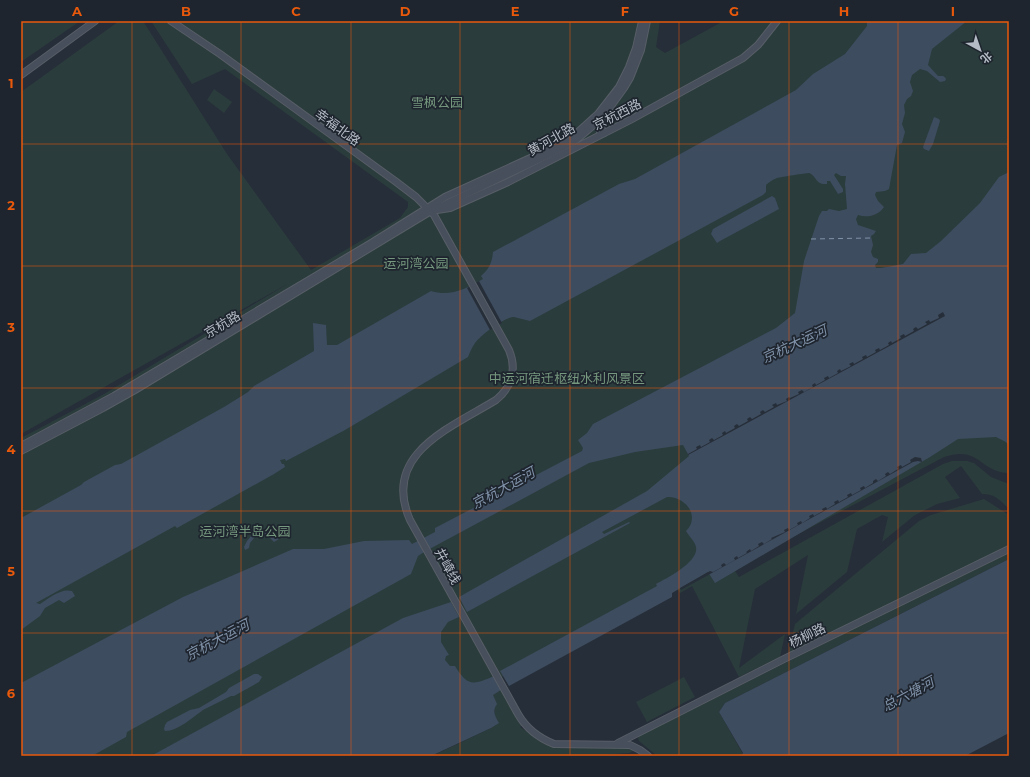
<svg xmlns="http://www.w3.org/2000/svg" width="1030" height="777" font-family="Montserrat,'Noto Sans SC',sans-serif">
<rect width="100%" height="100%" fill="#262e39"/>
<g fill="#2b3c3c">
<polygon points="21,21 80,21 21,62"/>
<path d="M119 21H143L227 154 311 270 400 218 408 207V202L225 69 192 84 151 21H660L656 47 665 53 720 23 722 21H1009V473C979 472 980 445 944 457L789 539 735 571 739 577 943 464 952 461H967L974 463 991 477 1009 484V509C1000 500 995 494 982 494L961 466 945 477 960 498 937 504 915 515 882 542 888 517 882 515 857 529 847 572 796 614 808 555 755 589 739 668 785 634 780 657 739 677 692 586 680 593 674 583 357 756H21V438L104 394 289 283 21 434V92Z"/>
<polygon points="214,89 232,102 224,113 207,100"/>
<polygon points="984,499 1009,515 1009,546 788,654 795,624 919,521 931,515"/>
<polygon points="1009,551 1009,559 725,703 719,712 743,754 741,756 714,756 713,754 713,756 657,756 639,741 638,738 639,736"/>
<polygon points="684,677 695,697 647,722 636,702"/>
<polygon points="501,690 522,725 520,727 539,740 560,747 627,747 632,749 633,751 629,753 587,756 432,756 491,728 495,714 492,695"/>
</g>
<g fill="#3e4c5f">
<path d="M867 21H967L932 49 928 65 938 76C942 76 944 75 946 79L945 81 940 82 927 71 920 69 912 75 910 82 913 91 911 96 907 99 904 105 905 113 902 124 905 132 902 143 897 145 889 189 885 191 876 192 875 195 878 201 884 207C878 216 867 218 858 215L856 219 858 225 876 231 874 234 871 236 873 245 871 252 873 257 878 259V262L875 265 876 268H881L903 264 911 254 926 253 941 241 980 203 999 177 1009 172V446L1006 442 996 437 958 439 930 457 715 583 708 572 672 593V597L509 686 500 671 657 586 656 584C667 578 699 562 696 547 695 542 689 536 686 531 701 516 685 496 667 497L602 532 604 534 629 522 630 523 467 612 459 597 647 491 689 456 683 445 635 452 589 463 424 552 418 556 411 574 127 732 126 737 92 756H21V683L183 597 293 549H324L364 541 409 540 412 544 435 532V528L582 451 583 448 578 440 587 433 593 424 776 328 795 313 804 261 819 216 822 211H827L829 209 839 211 847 209 845 184 846 176H841L836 173 834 175 843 189V192L838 194 830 181H827V184C815 185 817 176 809 173 806 173 781 177 777 178 772 180 769 182 766 185V192L763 195 530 321C525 320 519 318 514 317 504 317 481 335 475 343 472 347 470 352 468 357L345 430 286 461 285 459 280 460 282 464H284L285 467 274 474 177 528 175 526 36 603 40 604C49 598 61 588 72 591L75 596 64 603 59 600 45 608 40 616 21 630V518L81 485 84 482 115 465 121 464 224 407 248 392 254 386 314 351 313 323 326 325 327 345H337L431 291C450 297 466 289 483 279L481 276C489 269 492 263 493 252L619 184 635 179 796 90 813 74 845 54 867 26Z"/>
<polygon points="934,117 939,119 940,121 933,144 929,151 924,149 923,147"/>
<polygon points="772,196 775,198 779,209 720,241 717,243 711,234 713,229"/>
<path d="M256 530C264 532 272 531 280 536L279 539 274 542 267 535 258 533 250 543 249 548 245 550 244 547 247 541Z"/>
<polygon points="1009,559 1009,733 965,756 741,756 743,753 719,712 725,703"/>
<path d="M451 602 459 617 448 622 441 632V642L449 655 446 656 445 660 450 666H455C468 687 473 685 494 676L501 690 493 695 497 704C492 711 495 716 499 723L491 728 431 756H151L403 618Z"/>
<path d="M254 674H258L262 677 259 682 234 696H231C222 701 212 705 203 710 193 717 178 731 165 731L164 729 165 725 167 722 190 710 199 708 226 692 229 688Z"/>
</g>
<g fill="#262e39">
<polygon points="479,281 502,323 490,330 467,288"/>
<polygon points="943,312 945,316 688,455 688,454 697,449 696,447 700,445 701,447 710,442 709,440 712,438 714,440 723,435 722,433 725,431 726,433 735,428 734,426 737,424 739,426 748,421 747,419 750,417 752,419 761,414 760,412 763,410 765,412 774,407 772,405 776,403 777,405 787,401 786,399 789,397 790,398 799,394 798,392 802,390 804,392 813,387 812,385 815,383 816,385 825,380 824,378 828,376 829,378 838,373 837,371 840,369 841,371 851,366 849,364 853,362 854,364 863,359 862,357 866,355 867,357 876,352 875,350 879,348 880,350 889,345 888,343 891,341 892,343 901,338 900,336 904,334 905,336 914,331 913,329 916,327 918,329 927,324 925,322 929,320 930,322 939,318 938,315"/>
<polygon points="915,457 921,458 922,462 918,461 913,462 681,590 680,588 710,571 713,572 722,567 721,565 724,563 726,565 735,560 734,558 737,556 738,558 747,553 746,552 750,549 751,551 759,546 758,544 762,542 764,544 772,539 771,538 785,532 784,530 788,528 789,530 798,525 797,523 801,521 802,523 810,518 809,516 813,514 814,516 823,511 822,509 826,507 827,509 835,504 834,502 838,500 839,502 848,497 847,495 851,493 852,495 861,490 860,488 864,486 865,488 873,483 873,481 876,479 878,481 886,476 885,474 888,472 890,474 898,469 897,467 901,465 902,467 911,462 910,460"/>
</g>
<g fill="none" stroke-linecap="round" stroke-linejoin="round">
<polyline stroke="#8092a9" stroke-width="1" stroke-dasharray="5 4" stroke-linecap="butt" points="811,239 871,238"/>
<defs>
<g id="secondary">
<path d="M171 21 220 54 395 181 416 197 434 215 509 350C517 369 512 387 496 400 450 428 381 454 410 520L518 714C526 728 539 738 554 744L630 745 640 750 648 756"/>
<polyline points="21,75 95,21"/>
<polyline points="603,126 600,131 604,133"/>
<polyline points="437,210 450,208 508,182 630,120 743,58 758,45 777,21"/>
<polyline points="21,446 114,396 373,242 445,197 548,150 577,133 598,114 619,87 629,67 636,48 642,21"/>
<polyline points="21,451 103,408 135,390 431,211 550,154 575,141 603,117 624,88 630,78 641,50 647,21"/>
<polyline points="618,743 784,659 1009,549"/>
</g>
</defs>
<use href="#secondary" stroke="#575e67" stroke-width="8"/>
<use href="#secondary" stroke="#484f5c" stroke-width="6"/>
</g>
<path fill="none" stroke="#e8590c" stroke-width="1" stroke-opacity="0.55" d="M132 21V756M241 21V756M351 21V756M460 21V756M570 21V756M679 21V756M789 21V756M898 21V756M21 144H1009M21 266H1009M21 388H1009M21 511H1009M21 633H1009"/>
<g text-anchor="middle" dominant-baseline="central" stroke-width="3.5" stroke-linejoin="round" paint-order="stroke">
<g font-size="13" fill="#76987e" stroke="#1e252e">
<text x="437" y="102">雪枫公园</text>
<text x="416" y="263">运河湾公园</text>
<text x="567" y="378">中运河宿迁枢纽水利风景区</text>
<text x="245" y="531">运河湾半岛公园</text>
</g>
<g font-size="13" fill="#b5bbc5" stroke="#1e252e">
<text transform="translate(617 114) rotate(-27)">京杭西路</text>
<text transform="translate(338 127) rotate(36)">幸福北路</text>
<text transform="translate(551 139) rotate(-29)">黄河北路</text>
<text transform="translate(222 324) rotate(-31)">京杭路</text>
<text transform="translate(448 566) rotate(61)">井嶂线</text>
<text transform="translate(807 635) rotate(-26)">杨柳路</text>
</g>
<g font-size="14" font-style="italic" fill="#8092a9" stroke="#1e252e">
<text transform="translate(794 344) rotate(-25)">京杭大运河</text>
<text transform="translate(503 488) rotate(-29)">京杭大运河</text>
<text transform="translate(217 640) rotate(-28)">京杭大运河</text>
<text transform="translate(908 694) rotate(-28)">总六塘河</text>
</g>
</g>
<rect width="1030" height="777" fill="none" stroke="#1e252e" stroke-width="44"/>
<g transform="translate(980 50) rotate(140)" stroke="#1e252e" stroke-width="3" paint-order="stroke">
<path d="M0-3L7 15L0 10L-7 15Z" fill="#b5bbc5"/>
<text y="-6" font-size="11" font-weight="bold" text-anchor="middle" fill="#b5bbc5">北</text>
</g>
<rect x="22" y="22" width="986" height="733" fill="none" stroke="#e8590c" stroke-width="1.5"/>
<g font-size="13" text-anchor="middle" font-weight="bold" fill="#e8590c">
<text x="77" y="16">A</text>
<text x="186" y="16">B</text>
<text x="296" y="16">C</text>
<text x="405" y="16">D</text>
<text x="515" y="16">E</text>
<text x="625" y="16">F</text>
<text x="734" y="16">G</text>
<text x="844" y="16">H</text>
<text x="953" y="16">I</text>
<text x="11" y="88">1</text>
<text x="11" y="210">2</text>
<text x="11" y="332">3</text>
<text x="11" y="454">4</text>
<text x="11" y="576">5</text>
<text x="11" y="698">6</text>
</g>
</svg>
